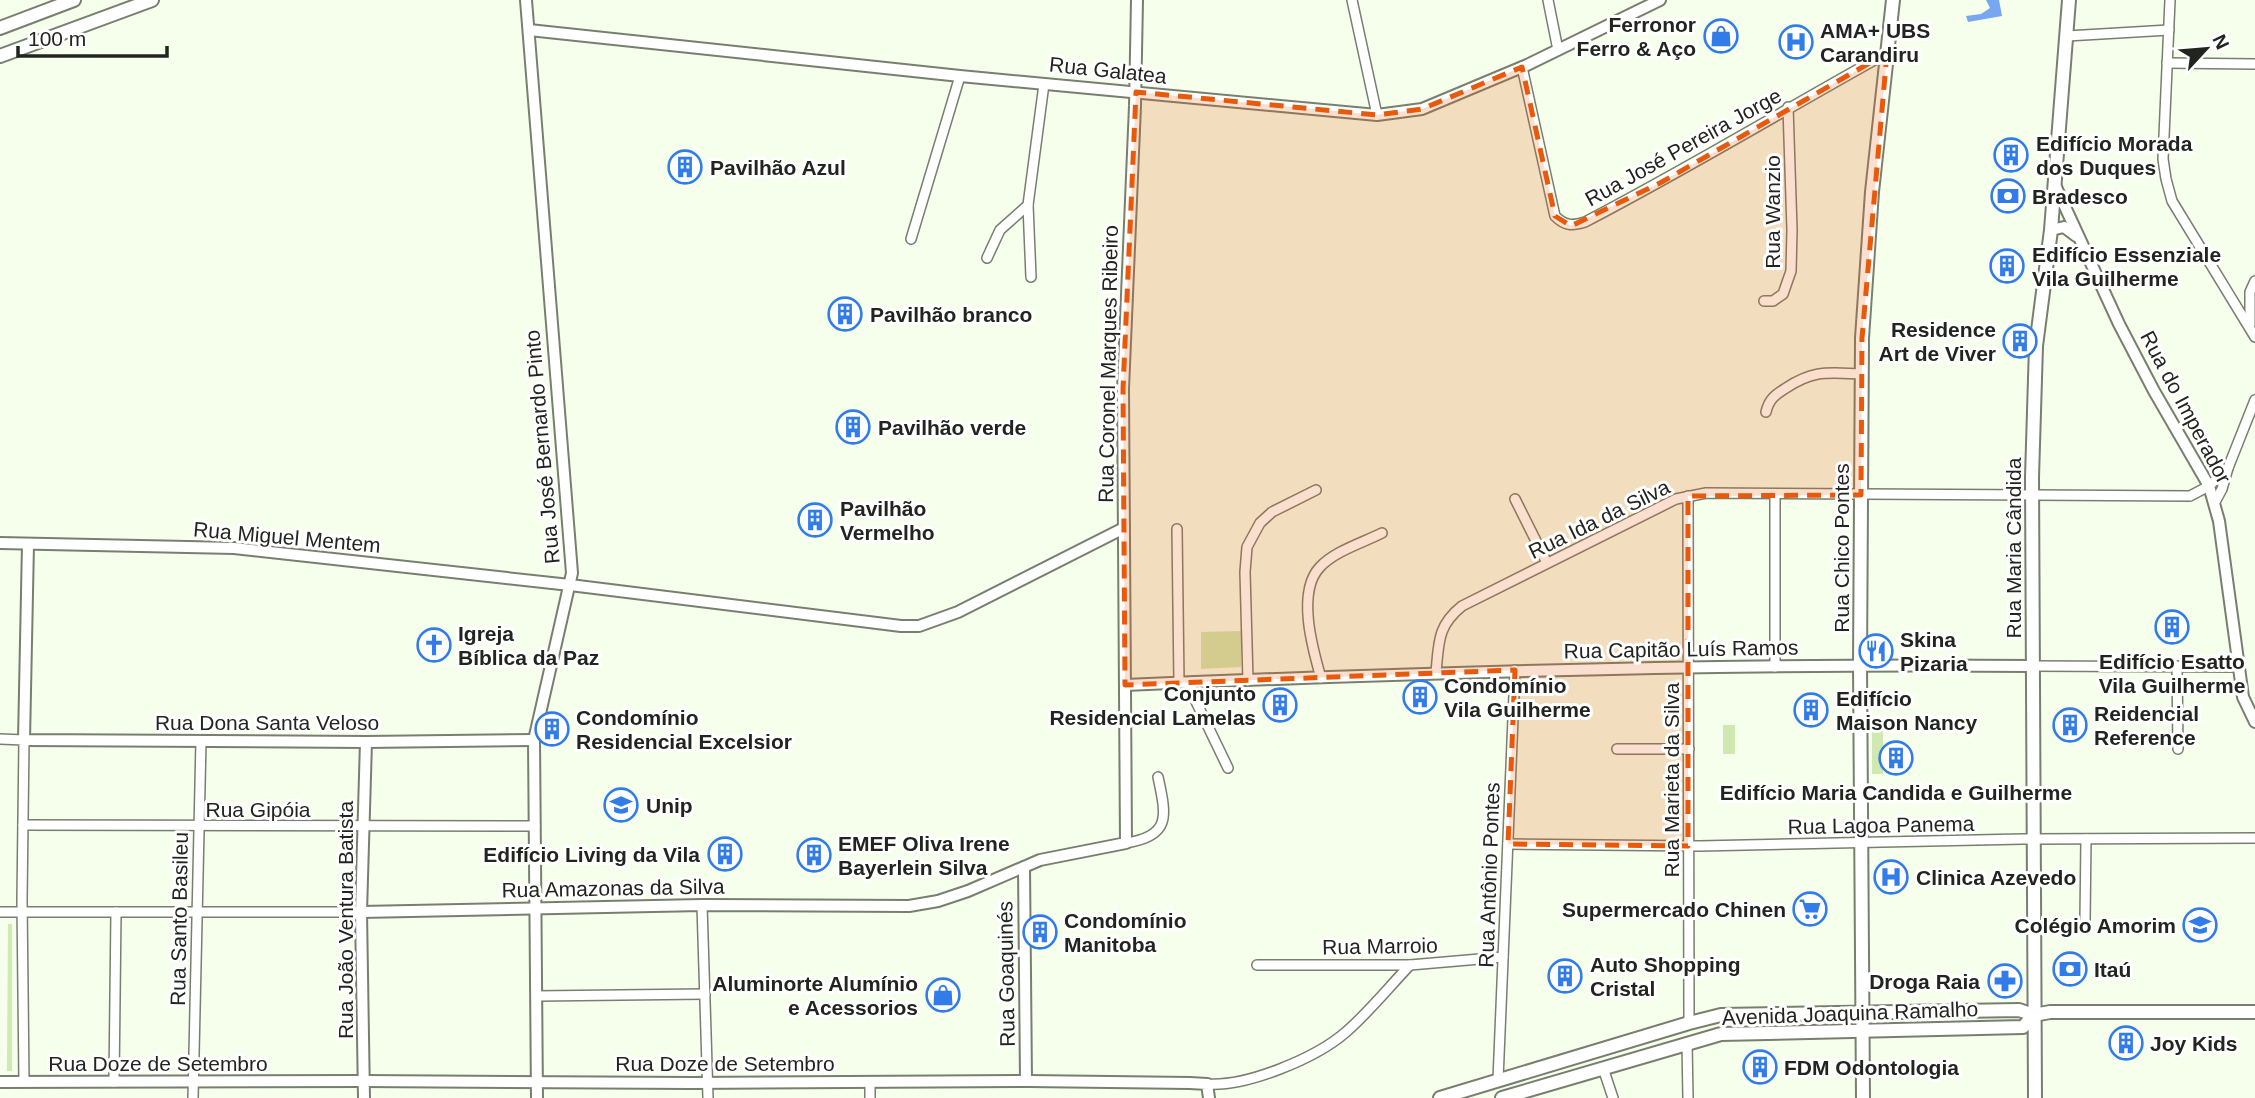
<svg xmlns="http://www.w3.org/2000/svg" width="2255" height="1098" font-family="Helvetica,sans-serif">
<rect width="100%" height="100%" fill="#f6feec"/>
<g fill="#d0e8b1">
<polygon points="1241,631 1241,667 1201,669 1201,632"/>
<polygon points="1883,723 1883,774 1872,774 1872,724"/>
<rect x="1723" y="725" width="12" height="29"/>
<polygon points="8,924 12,924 12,1071 7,1071"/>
</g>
<polygon fill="#77a7f0" points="1986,0 1999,0 2002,16 1968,22 1966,16 1981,14 1990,8"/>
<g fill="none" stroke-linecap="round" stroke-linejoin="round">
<defs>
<g id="minor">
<polyline points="1352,0 1377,115"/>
<polyline points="1548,0 1558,50"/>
<polyline points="2170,0 2163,159 2166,179 2172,201 2255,337"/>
<polyline points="2067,36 2169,30"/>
<polyline points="2167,63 2255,64"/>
<path d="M1522 67 1555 216C1565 226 1572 226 1585 222 1687 169 1786 109 1887 53"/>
<polyline points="1028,205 1031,277"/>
<polyline points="911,239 960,76"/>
<polyline points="987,258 1000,230 1028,205 1044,84"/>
<polyline points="1764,301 1773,301 1783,294 1791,271 1792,230 1788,107"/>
<polyline points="2250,325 2250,292 2255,281"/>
<path d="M1766 412C1769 399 1775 395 1786 388 1815 369 1829 373 1862 374"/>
<polyline points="1775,495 1775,667"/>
<polyline points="1688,496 1689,1023"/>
<polyline points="1515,499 1547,563"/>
<polyline points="2215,502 2222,489 2228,468 2255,400"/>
<polyline points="1177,529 1179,683"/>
<polyline points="2032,666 2239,667"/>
<polyline points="2177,666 2178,749"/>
<path d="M1436 672C1439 643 1437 626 1462 606L1676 499 1706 493 2190 496 2209 486 2228 468"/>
<path d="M1321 678C1313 650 1296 592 1320 567 1335 551 1362 543 1382 533"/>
<polyline points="1248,681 1245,572 1247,547 1260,523 1272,512 1316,490"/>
<polyline points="1187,683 1228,768"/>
<polyline points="0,739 24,740 22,900 24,1082"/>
<polyline points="1617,749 1689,749"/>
<polyline points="23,825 535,826"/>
<path d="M1126 843C1172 836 1166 815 1158 777"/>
<polyline points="1508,844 1700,846 2023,839 2255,838"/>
<polyline points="702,905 708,1098"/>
<polyline points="0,912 361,912"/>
<polyline points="2085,920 2086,839"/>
<polyline points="1257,965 1410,965 1503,957"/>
<polyline points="537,996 705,994"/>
<polyline points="1687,1043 1688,1098"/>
<polyline points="1603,1068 1613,1098"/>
<polyline points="1498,1080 1515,670"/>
<polyline points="114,1082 116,912"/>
<polyline points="870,1083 870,1098"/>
<path d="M1207 1084C1247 1087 1316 1058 1346 1032 1369 1012 1389 987 1410 965"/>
<polyline points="193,1098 201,741"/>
</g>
<g id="tertiary">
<polyline points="526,0 572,573 534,740 537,1098"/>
<polyline points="529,30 960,76 1377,115 1422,109 1527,65 1660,0"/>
<polyline points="2055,185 2119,324 2154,391 2209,486 2219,521 2243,697 2255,722"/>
<polyline points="2051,230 2064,227 2076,236"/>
<polyline points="0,543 234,548 570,585 901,626 919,626 958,612 1124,528"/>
<polyline points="28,544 24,740 366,742 534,740"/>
<path d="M1125 685C1427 672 1730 663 2032 666"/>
<polyline points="1024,867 1026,1081"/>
<polyline points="361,912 702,905 909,906 938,901 968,891 1040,860 1126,843 1123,389 1135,106 1137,0"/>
<polyline points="0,1082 363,1081 692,1083 1029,1081 1190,1083 1207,1084 1209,1098"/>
<polyline points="364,1098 361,912 366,742"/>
</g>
<g id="secondary">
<polyline points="0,28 74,0"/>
<polyline points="0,56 152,0"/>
<polyline points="1440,1098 1689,1023 1721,1015 2019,1010 2034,1015"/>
<polyline points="1502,1098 1721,1034 2023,1027 2034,1015 2050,1012 2255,1012"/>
<polyline points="1863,1098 1860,665 1862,338 1872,192 1893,0"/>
<polyline points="2035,1098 2032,477 2036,346 2051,230 2069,0"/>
</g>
</defs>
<use href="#minor" stroke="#787f6f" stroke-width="12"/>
<use href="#tertiary" stroke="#787f6f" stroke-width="14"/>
<use href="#secondary" stroke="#787f6f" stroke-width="16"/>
<use href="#minor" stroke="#fff" stroke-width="9"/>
<use href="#tertiary" stroke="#fff" stroke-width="10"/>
<use href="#secondary" stroke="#fff" stroke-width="12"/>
</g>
<path fill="#e8590c" fill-opacity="0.2" stroke="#e8590c" stroke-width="5" stroke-dasharray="14 9" stroke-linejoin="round" d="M1887 53 1862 338 1861 495 1688 496V846L1508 844 1515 670 1125 685 1123 389 1136 92 1377 115 1422 109 1522 67 1555 216 1571 226 1660 183Z"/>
<defs>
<symbol id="shop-ring" viewBox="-11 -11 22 22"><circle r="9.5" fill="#fff" stroke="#317ce8" stroke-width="1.5"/><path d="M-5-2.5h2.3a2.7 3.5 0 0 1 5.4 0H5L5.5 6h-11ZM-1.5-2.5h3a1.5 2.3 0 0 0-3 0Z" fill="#317ce8"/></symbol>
<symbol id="hospital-ring" viewBox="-11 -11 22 22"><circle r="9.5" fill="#fff" stroke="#317ce8" stroke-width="1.5"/><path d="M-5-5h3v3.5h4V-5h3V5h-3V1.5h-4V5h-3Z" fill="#317ce8"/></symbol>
<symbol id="building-ring" viewBox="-11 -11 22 22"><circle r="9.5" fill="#fff" stroke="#317ce8" stroke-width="1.5"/><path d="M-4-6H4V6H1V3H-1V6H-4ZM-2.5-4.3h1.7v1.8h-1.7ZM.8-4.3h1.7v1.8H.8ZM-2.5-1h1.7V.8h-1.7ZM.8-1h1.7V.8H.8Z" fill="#317ce8"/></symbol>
<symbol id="bank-ring" viewBox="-11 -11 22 22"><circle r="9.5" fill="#fff" stroke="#317ce8" stroke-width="1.5"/><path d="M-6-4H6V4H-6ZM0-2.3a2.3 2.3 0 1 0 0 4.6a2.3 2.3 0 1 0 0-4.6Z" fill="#317ce8"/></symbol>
<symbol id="church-ring" viewBox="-11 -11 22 22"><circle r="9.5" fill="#fff" stroke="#317ce8" stroke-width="1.5"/><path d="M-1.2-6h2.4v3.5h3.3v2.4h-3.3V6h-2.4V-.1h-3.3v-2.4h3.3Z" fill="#317ce8"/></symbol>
<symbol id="restaurant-ring" viewBox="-11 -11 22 22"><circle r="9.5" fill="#fff" stroke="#317ce8" stroke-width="1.5"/><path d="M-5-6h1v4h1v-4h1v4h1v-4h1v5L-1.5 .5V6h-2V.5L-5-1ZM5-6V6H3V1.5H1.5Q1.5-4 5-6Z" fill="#317ce8"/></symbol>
<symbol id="university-ring" viewBox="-11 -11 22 22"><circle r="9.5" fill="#fff" stroke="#317ce8" stroke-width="1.5"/><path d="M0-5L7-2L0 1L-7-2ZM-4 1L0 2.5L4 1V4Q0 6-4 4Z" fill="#317ce8"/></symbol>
<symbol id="supermarket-ring" viewBox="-11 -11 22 22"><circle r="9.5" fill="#fff" stroke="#317ce8" stroke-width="1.5"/><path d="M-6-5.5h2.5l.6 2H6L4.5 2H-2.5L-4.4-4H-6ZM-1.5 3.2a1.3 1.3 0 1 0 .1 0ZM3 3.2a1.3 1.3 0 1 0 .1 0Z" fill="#317ce8"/></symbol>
<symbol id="school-ring" viewBox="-11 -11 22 22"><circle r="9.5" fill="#fff" stroke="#317ce8" stroke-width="1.5"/><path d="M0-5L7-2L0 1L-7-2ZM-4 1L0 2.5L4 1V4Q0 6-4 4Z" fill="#317ce8"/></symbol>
<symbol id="pharmacy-ring" viewBox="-11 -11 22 22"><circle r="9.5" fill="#fff" stroke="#317ce8" stroke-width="1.5"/><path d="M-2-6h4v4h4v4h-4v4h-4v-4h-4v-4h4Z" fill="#317ce8"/></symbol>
</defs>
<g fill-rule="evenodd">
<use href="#shop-ring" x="1702" y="17" width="38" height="38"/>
<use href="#hospital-ring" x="1777" y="23" width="38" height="38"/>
<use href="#building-ring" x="1992" y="136" width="38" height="38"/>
<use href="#building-ring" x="666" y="148" width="38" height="38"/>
<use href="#bank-ring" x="1989" y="177" width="38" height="38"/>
<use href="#building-ring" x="1988" y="247" width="38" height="38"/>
<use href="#building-ring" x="826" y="295" width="38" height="38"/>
<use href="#building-ring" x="2001" y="322" width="38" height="38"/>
<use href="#building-ring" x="834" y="408" width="38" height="38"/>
<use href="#building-ring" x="796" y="501" width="38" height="38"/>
<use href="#building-ring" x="2153" y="608" width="38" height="38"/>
<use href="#church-ring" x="415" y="626" width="38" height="38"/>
<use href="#restaurant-ring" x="1857" y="632" width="38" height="38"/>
<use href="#building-ring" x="1401" y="678" width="38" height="38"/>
<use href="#building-ring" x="1261" y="686" width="38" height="38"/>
<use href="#building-ring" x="1792" y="691" width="38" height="38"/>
<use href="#building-ring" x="2051" y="706" width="38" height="38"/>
<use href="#building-ring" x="533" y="710" width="38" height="38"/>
<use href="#building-ring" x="1877" y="739" width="38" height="38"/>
<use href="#university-ring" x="602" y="786" width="38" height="38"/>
<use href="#building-ring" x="706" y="835" width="38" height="38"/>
<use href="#building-ring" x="795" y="836" width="38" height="38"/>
<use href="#hospital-ring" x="1872" y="858" width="38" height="38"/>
<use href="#supermarket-ring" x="1791" y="890" width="38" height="38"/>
<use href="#school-ring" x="2181" y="906" width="38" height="38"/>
<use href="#building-ring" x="1021" y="913" width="38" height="38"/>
<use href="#bank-ring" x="2051" y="950" width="38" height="38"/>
<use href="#building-ring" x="1546" y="957" width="38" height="38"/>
<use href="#pharmacy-ring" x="1986" y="962" width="38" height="38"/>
<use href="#shop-ring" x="924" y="976" width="38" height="38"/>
<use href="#building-ring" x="2107" y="1024" width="38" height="38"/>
<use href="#building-ring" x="1741" y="1048" width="38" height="38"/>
</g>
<g text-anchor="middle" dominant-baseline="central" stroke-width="6" stroke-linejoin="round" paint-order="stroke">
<g font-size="21" font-weight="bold" fill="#22251f" stroke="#fff" text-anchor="start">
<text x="1696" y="24" text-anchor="end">Ferronor<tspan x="1696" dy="24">Ferro &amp; Aço</tspan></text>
<text x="1820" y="30">AMA+ UBS<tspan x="1820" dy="24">Carandiru</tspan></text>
<text x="2036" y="143">Edifício Morada<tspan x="2036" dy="24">dos Duques</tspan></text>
<text x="710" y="167">Pavilhão Azul</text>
<text x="2032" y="196">Bradesco</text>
<text x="2032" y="254">Edifício Essenziale<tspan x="2032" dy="24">Vila Guilherme</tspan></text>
<text x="870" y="314">Pavilhão branco</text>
<text x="1996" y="329" text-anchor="end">Residence<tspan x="1996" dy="24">Art de Viver</tspan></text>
<text x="878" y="427">Pavilhão verde</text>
<text x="840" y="508">Pavilhão<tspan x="840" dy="24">Vermelho</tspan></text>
<text x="458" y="633">Igreja<tspan x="458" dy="24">Bíblica da Paz</tspan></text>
<text x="1900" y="639">Skina<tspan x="1900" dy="24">Pizaria</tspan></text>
<text x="2172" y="661" text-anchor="middle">Edifício Esatto<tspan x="2172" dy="24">Vila Guilherme</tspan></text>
<text x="1444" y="685">Condomínio<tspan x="1444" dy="24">Vila Guilherme</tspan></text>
<text x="1256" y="693" text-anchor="end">Conjunto<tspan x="1256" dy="24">Residencial Lamelas</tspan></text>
<text x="1836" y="698">Edifício<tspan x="1836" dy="24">Maison Nancy</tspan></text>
<text x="2094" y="713">Reidencial<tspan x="2094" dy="24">Reference</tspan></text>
<text x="576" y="717">Condomínio<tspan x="576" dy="24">Residencial Excelsior</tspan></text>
<text x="1896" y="792" text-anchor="middle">Edifício Maria Candida e Guilherme</text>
<text x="646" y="805">Unip</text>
<text x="838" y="843">EMEF Oliva Irene<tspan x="838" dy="24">Bayerlein Silva</tspan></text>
<text x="700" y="854" text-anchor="end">Edifício Living da Vila</text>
<text x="1916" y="877">Clinica Azevedo</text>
<text x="1786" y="909" text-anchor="end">Supermercado Chinen</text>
<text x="1064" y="920">Condomínio<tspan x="1064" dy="24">Manitoba</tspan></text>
<text x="2176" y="925" text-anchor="end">Colégio Amorim</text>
<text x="1590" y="964">Auto Shopping<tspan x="1590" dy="24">Cristal</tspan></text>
<text x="2094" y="969">Itaú</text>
<text x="1980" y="981" text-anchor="end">Droga Raia</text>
<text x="918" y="983" text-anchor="end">Aluminorte Alumínio<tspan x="918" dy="24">e Acessorios</tspan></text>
<text x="2150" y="1043">Joy Kids</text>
<text x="1784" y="1067">FDM Odontologia</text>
</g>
<g font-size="21" fill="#22251f" stroke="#fff">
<text transform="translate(1108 70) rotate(6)">Rua Galatea</text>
<text transform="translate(1683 147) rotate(-29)">Rua José Pereira Jorge</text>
<text transform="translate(1772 212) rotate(-90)">Rua Wanzio</text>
<text transform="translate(1108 364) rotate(-89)">Rua Coronel Marques Ribeiro</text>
<text transform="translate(2186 407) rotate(62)">Rua do Imperador</text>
<text transform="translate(542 447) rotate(-95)">Rua José Bernardo Pinto</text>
<text transform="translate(1599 519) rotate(-26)">Rua Ida da Silva</text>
<text transform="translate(287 537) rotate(5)">Rua Miguel Mentem</text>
<text transform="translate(1841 548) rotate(-90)">Rua Chico Pontes</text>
<text transform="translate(2013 548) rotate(-90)">Rua Maria Cândida</text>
<text transform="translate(1681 649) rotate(-1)">Rua Capitão Luís Ramos</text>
<text x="267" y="722">Rua Dona Santa Veloso</text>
<text transform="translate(1671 780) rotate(-90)">Rua Marieta da Silva</text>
<text x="258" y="809">Rua Gipóia</text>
<text transform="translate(1881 825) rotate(-1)">Rua Lagoa Panema</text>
<text transform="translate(1489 875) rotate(-88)">Rua Antônio Pontes</text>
<text transform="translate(613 888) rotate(-1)">Rua Amazonas da Silva</text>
<text transform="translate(179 919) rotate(-89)">Rua Santo Basileu</text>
<text transform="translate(345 920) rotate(-90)">Rua João Ventura Batista</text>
<text transform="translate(1380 946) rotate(-1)">Rua Marroio</text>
<text transform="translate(1006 974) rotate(-91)">Rua Goaquinés</text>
<text transform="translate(1850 1013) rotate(-2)">Avenida Joaquina Ramalho</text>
<text x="158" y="1063">Rua Doze de Setembro</text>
<text x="725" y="1063">Rua Doze de Setembro</text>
</g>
</g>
<g transform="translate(2206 49) rotate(64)" stroke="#ffffff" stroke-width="5" paint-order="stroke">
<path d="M0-5L12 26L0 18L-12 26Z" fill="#22251f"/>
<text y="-10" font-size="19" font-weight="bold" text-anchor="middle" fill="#22251f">N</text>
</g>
<path d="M18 46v10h149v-10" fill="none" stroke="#22251f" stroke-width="3.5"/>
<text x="28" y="46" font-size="21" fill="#22251f" stroke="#ffffff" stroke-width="5" paint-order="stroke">100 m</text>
</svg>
